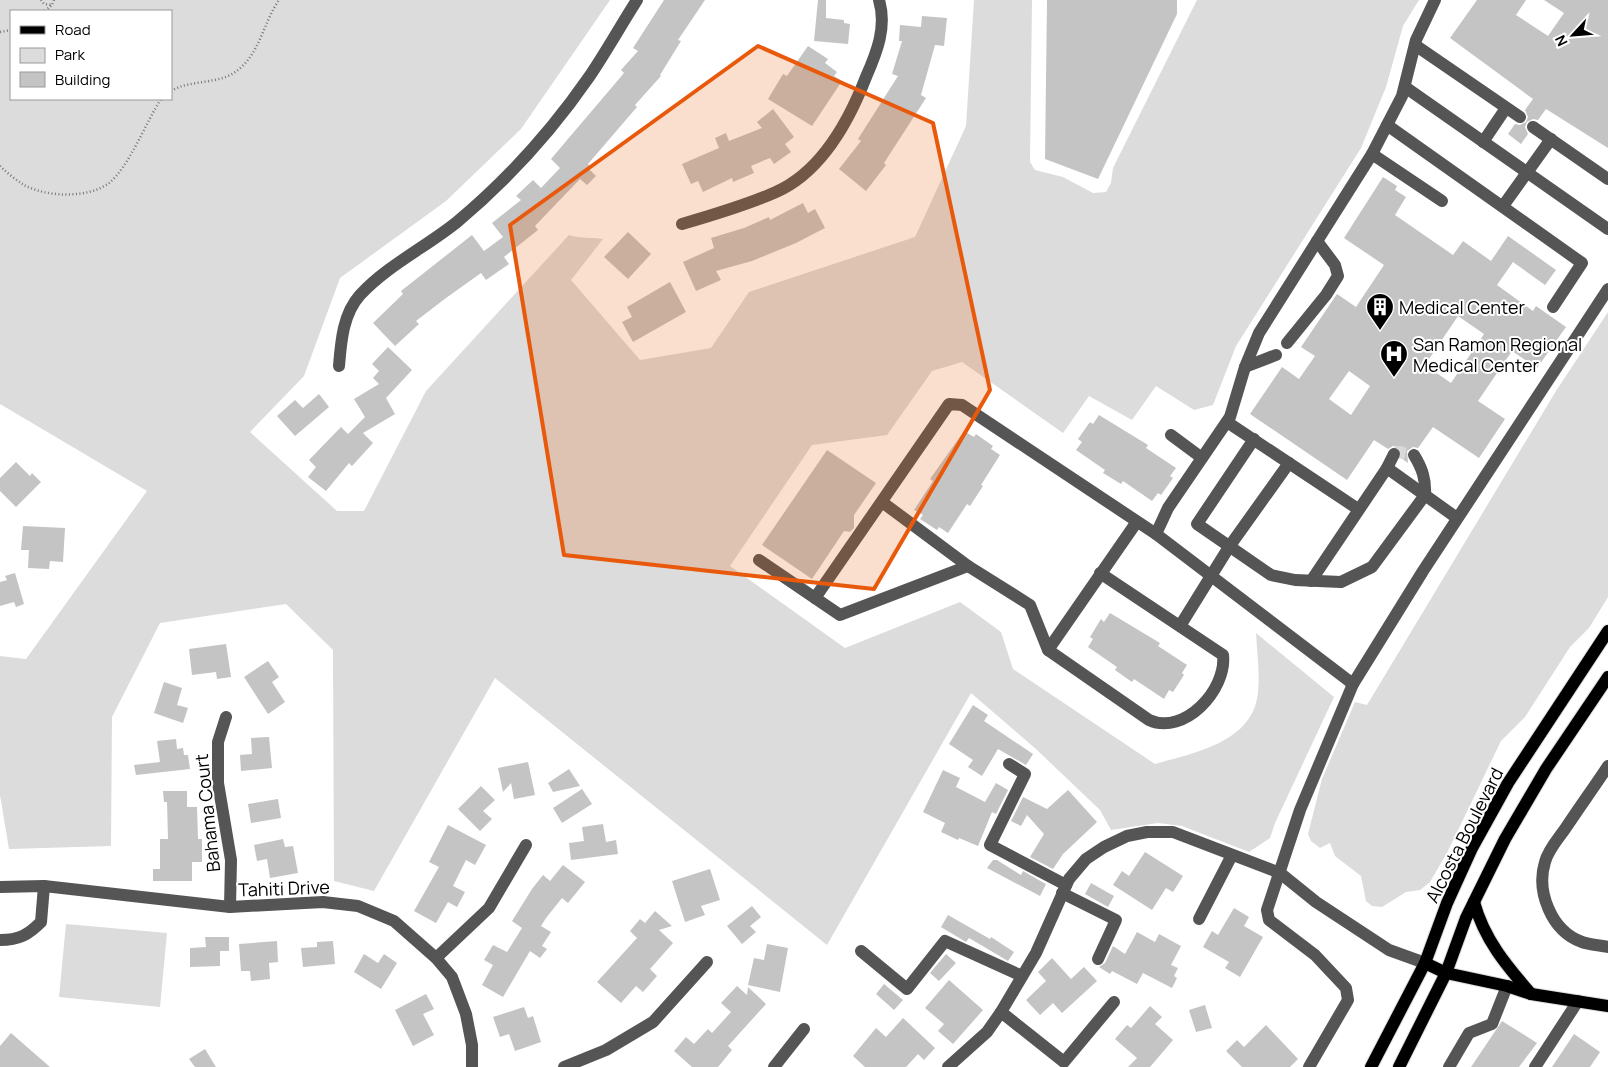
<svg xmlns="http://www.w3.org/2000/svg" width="1608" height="1067" font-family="Manrope,sans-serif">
<rect width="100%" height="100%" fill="#fff"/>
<g fill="#dcdcdc" fill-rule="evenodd">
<path d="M0 0H610L521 129 446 201 340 278 304 376 250 432 337 511H364L426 391 569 235C581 239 591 237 603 239L571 280 640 360 711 348 749 292 915 237 966 126 974 0H1032L1030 162 1035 170 1063 177 1093 193 1106 192 1111 183 1113 168 1197 0H1419L1403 26 1386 87 1361 148 1236 346 1213 405 1194 410 1156 386 1132 420 1089 396 1063 433 962 362 932 371 887 435 812 445 730 566 845 648 960 602 1001 632 1013 669 1155 764C1194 753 1254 742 1258 692 1260 673 1257 652 1256 633L1334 697 1275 823 1270 838 1249 852 1182 826 1158 823 1111 830 1100 810 1037 750 971 693 827 945 495 678 374 891 334 881 333 650 286 604 160 623 112 717 111 846 9 849 0 795V656L26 659 147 491 0 404ZM11 11H171V99H11Z"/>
<polygon points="1608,312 1608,597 1589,628 1570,647 1525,717 1501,741 1448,851 1430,882 1420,890 1406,892 1382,907 1372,906 1366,901 1361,876 1335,856 1330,843 1320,848 1311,841 1308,834 1322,779 1355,702 1367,705 1556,391"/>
<polygon points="66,924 167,933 160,1007 59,997"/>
</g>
<g fill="#c4c4c4" fill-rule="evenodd">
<polygon points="664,0 705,0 678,40 681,41 660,75 661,76 635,105 637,107 588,164 590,166 588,168 596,176 587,185 580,179 535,226 538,230 504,257 509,264 486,280 481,273 446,298 416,321 419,324 395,346 373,323 403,294 401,291 472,235 484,251 503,237 492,223 521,200 516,196 533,180 541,188 560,168 551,159 624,73 621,70 638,51 633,48"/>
<polygon points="818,0 826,0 826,18 844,20 844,23 850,24 848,44 814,41"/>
<polygon points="1047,0 1177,0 1177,14 1098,179 1045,159"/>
<polygon points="1477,0 1526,0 1516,15 1548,36 1564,13 1544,0 1608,0 1608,148 1546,109 1538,120 1533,119 1527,122 1525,127 1528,134 1521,144 1508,134 1515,124 1520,125 1526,122 1528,117 1525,110 1533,99 1450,38"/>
<polygon points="922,16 947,18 944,46 935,45 921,95 926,98 884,163 886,165 866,191 839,169 861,141 858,139 898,76 892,74 902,41 899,41 900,25 921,27"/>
<polygon points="808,46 828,59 825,63 837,72 834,76 842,81 812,126 768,99 783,74 787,76"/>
<polygon points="773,109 794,137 785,144 791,152 774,164 770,158 751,166 754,173 733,182 732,178 703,192 698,181 691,184 682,164 719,148 715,138 726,133 729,141 762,128 757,122"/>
<path d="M1383 177 1397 186 1395 190 1406 197 1395 215 1453 255 1463 241 1491 261 1508 236 1556 270 1545 285 1513 262 1497 285 1533 311 1536 306 1566 327 1537 368 1512 351 1478 401 1505 419 1479 458 1433 427 1418 448 1413 447 1407 451 1408 463 1401 458 1402 453 1398 447 1393 446 1388 449 1374 440 1347 480 1250 414 1282 367 1299 379 1315 356 1301 347 1337 294 1356 307 1384 265 1344 238ZM1458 316 1484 334 1451 383 1425 365ZM1349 371 1370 386 1351 415 1329 399Z"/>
<polygon points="803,203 808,213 815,209 825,228 796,243 752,261 716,271 721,280 696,291 683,262 714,248 711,238 744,228 769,217 770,220"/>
<polygon points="628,232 651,254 628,279 604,257"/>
<polygon points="670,282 686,312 633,342 622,322 632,317 627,307"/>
<polygon points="388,347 412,370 386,398 395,414 363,433 373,443 352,466 349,463 326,491 308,477 316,467 309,460 341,427 348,434 365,417 354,399 379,384 373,378 379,371 372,364"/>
<polygon points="319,394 329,407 295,436 277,416 295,400 303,408"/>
<polygon points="1099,415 1148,445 1146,448 1176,468 1170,476 1173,478 1161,495 1158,493 1152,501 1123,481 1121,484 1103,473 1105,470 1076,450 1082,442 1078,439 1090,422 1093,424"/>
<polygon points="964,431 974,437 976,434 993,446 991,449 1000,455 981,485 983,486 970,506 967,504 948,533 939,527 937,530 920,519 923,515 914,510 933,481 930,479"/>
<polygon points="827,450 876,483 854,515 854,528 850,532 844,531 812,579 762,545"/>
<polygon points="16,462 30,476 32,473 41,482 16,507 0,491 0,478"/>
<polygon points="23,526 65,528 63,562 50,561 49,569 28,568 29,550 21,550"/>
<polygon points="15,573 24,604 16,607 14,602 0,606 0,582 7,580 5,576"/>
<polygon points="1110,613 1160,643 1158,646 1187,665 1182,673 1184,675 1173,692 1169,690 1164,699 1134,679 1132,682 1115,670 1117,667 1088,647 1093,639 1090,637 1101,619 1104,622"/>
<polygon points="226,644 231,677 217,679 216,672 192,675 189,649"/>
<polygon points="268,661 279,677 272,682 285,702 268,714 244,677"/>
<polygon points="164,682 182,688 177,705 188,708 183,723 154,713"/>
<polygon points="973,705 988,715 984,721 1033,754 1026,765 998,749 982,776 968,767 973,760 949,744"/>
<polygon points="269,737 272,768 241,771 240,755 252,754 251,738"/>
<polygon points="176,739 177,749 183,748 184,755 188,755 190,769 136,775 134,765 160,762 157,741"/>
<polygon points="528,762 535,795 514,799 511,783 503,792 498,768"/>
<polygon points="569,769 580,786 553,792 548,783"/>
<polygon points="943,770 960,778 956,787 985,802 996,783 1008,790 996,814 992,812 978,846 959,838 958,840 941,832 945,823 923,812"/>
<polygon points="481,786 495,800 483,811 492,819 480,831 458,809"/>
<polygon points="582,789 592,804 562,823 553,808"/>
<polygon points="1068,790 1097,822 1063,854 1053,869 1030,857 1044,834 1027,815 1021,826 1011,821 1023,797 1047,809"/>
<polygon points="163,791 187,791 187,807 197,807 198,839 202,839 202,862 192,862 192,881 153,881 153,869 160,869 160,839 168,839 167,802 164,802"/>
<polygon points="278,799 281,818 251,823 248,804"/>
<polygon points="603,824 606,842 616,840 618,854 571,860 569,843 584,841 582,827"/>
<polygon points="448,825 486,845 475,865 466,860 453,886 465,892 457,907 448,902 436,923 414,911 439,867 429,862"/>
<polygon points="283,839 285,847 293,846 298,873 270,878 267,859 257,861 254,845"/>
<polygon points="1145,852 1183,876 1173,892 1166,888 1152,910 1113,885 1122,871 1129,876"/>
<polygon points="993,860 997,860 1021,875 1023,871 1044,883 1046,884 1040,896 987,868"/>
<polygon points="563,865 585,882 568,903 562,898 546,918 541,926 551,932 542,946 547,949 540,958 530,951 503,997 482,985 493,965 484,960 493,945 507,952 522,928 512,921 532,889 543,875 550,881"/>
<polygon points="710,869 720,900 701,906 705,915 685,922 672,881"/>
<polygon points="1091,883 1114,896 1108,907 1085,894"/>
<polygon points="752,906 761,917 750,926 756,932 742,944 727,926"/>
<polygon points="1234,908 1249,917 1244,926 1263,937 1240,977 1225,968 1229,962 1203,947 1212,931 1218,935"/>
<polygon points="655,911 672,926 659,930 673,943 650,969 657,976 643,992 636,986 621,1003 597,982 637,938 630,931 640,919 645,923"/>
<polygon points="948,915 990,939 991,937 1014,952 1008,961 969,938 966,942 941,927"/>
<polygon points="1137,932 1155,942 1159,934 1181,946 1171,965 1178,968 1174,976 1177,978 1172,988 1143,973 1137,984 1112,971 1110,974 1099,967 1105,963 1113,946 1125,954"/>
<polygon points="205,937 229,937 229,951 220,951 220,966 190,967 190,948 206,947"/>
<polygon points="277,941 278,962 269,963 270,979 251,981 250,971 241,971 239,944"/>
<polygon points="333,941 335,964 303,967 301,948 317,947 317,942"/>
<polygon points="767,944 788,948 780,992 748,985 754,958 764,960"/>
<polygon points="364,954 378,963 384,954 397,963 381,989 354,972"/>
<polygon points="946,954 956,963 939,981 930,973"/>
<polygon points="1052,958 1071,979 1084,967 1097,981 1062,1013 1053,1003 1040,1015 1026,1000 1046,981 1038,972"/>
<polygon points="949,980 983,1010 953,1044 938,1031 944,1024 925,1008"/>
<polygon points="884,984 903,1000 894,1010 876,994"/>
<polygon points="737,986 747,995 748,987 766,1004 728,1046 732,1050 718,1067 692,1067 674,1051 686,1037 694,1044 708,1029 712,1033 731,1012 721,1003"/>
<polygon points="426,994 434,1009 423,1014 434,1035 413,1046 395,1010"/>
<polygon points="1205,1005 1212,1028 1196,1032 1189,1010"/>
<polygon points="1150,1006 1162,1017 1155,1024 1173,1040 1150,1067 1128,1067 1137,1058 1115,1039 1127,1025 1131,1028"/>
<polygon points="524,1007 528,1018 533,1016 541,1042 515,1051 509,1034 500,1037 493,1017"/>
<polygon points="903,1018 935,1048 924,1060 918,1054 906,1067 865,1067 853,1056 876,1028 886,1037"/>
<polygon points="1502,1021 1537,1043 1519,1067 1471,1067"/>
<polygon points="1266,1025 1298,1059 1290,1067 1242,1067 1226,1051 1237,1040 1244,1047"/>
<polygon points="11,1033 50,1067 0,1067 0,1046"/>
<polygon points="1574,1034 1600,1052 1590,1067 1552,1067"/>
<polygon points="205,1049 216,1067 195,1067 189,1059"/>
</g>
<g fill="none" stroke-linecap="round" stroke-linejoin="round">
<polyline stroke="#d9d9d9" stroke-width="12" stroke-dasharray="12 6" stroke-linecap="butt" points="1394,454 1399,452 1414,455"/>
<defs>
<g id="major">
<path d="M1474 902C1484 939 1506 965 1531 994"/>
<polyline points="1425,963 1446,973 1507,986 1531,994 1608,1006"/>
<polyline points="1371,1067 1425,963 1447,903 1472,848 1508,783 1608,631"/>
<polyline points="1399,1067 1446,973 1466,918 1505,839 1546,769 1608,677"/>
</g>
</defs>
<use href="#major" stroke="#dbdbdb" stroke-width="14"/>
<g stroke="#777" stroke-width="2.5" stroke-dasharray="1 2.5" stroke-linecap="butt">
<polyline points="41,0 44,4 52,5 54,0"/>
<polyline points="45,11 52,5"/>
<polyline points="0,32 11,30"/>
<path d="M171 91C191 79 220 85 238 70 260 53 264 21 279 0"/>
<path d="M0 166C7 173 16 180 24 185 46 197 88 199 109 183 129 167 146 122 161 99"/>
</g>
<g stroke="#555" stroke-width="12">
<polyline points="1415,45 1520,117"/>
<polyline points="1405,87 1608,229"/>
<polyline points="1387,125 1582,263 1553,307"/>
<polyline points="1533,127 1608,179"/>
<polyline points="1483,142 1506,108"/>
<polyline points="1372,154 1442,201"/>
<polyline points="1503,206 1551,139"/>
<path d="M682 224C713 215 747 205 776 192 821 172 849 121 866 77 877 52 887 27 879 0"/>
<polyline points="1287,343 1326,295 1338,276 1335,265 1317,241"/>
<path d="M339 366C341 341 343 314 360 295 388 265 426 247 457 222 506 181 553 129 589 77 606 52 621 25 637 0"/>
<polyline points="1245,367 1276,355"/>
<polyline points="1227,422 1358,509"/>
<polyline points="1171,435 1202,458"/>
<path d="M1254 439 1197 524 1271 575 1295 580 1341 582 1372 567 1425 495C1426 479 1422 468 1414 455"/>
<polyline points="1387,468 1394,454"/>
<polyline points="882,502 968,566"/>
<path d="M759 560 840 615 968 566 1030 605 1048 650 1149 720C1184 736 1227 690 1223 655L1100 573"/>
<polyline points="1311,581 1387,468 1457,518"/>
<polyline points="815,598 949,404 962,405 1156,534"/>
<polyline points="1180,626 1229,547 1289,463"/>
<polyline points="1048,650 1136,523"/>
<polyline points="1353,684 1156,534 1168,508 1230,417 1245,367 1259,333 1372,154 1402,96 1416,40 1435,0"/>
<polyline points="226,717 218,742 218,783 231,860 230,907"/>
<polyline points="1009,764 1025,774 990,845 1066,885"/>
<path d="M1608 766C1594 787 1579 808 1565 829 1558 839 1548 850 1545 862 1536 891 1551 931 1582 942 1590 945 1600 945 1608 947"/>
<polyline points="0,887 44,886 230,907 323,902 358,906 394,921 436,958 452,977 466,1014 472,1045 472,1067"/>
<polyline points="1062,893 1116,920 1098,959"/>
<polyline points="1199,919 1232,855"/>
<path d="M0 940C19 940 28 935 41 922L44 886"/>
<polyline points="861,951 907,989 945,941 1022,976"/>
<polyline points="436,958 489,908 526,845"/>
<polyline points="1001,1012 1064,1062 1114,1002"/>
<polyline points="564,1067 606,1050 653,1022 707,962"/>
<polyline points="774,1067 804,1029"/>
<polyline points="948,1067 987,1032 1001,1012 1036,953 1069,879 1086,859 1104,847 1127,836 1147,832 1173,832 1280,873 1316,902 1389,950 1425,963"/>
<polyline points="1309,1067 1348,1000 1346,988 1315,955 1269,920 1267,910 1300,810 1353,684 1423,571 1608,289"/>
<polyline points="1449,1067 1469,1033 1492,1024 1507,986"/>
<polyline points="1535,1067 1578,1001"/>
</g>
<use href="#major" stroke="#000" stroke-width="12"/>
</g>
<path fill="#e8590c" fill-opacity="0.2" stroke="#e8590c" stroke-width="4" stroke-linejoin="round" d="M758 46 933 123 990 390 874 589 564 555 510 225Z"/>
<defs>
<symbol id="building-pin" viewBox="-11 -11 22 30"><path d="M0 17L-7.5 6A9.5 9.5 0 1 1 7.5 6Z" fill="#000" stroke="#fff"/><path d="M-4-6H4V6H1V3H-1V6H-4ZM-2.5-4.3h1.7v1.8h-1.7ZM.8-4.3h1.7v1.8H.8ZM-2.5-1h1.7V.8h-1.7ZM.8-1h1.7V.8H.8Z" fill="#fff"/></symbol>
<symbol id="hospital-pin" viewBox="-11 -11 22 30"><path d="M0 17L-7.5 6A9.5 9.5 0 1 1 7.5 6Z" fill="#000" stroke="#fff"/><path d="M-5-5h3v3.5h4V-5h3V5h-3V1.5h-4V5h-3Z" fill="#fff"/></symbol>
</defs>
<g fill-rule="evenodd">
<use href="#building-pin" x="1364" y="291" width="32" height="43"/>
<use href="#hospital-pin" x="1378" y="338" width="32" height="43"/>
</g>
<g text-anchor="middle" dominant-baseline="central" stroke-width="4" stroke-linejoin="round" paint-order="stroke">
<g font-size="18" fill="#000" stroke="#fff" text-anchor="start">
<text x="1399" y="307">Medical Center</text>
<text x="1413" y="344">San Ramon Regional<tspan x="1413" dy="21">Medical Center</tspan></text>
</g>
<g font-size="18" fill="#000" stroke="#fff">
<text transform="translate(207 813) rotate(-96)">Bahama Court</text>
<text transform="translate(1464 835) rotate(-63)">Alcosta Boulevard</text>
<text transform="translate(284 888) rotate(-2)">Tahiti Drive</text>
</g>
</g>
<rect x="10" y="10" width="162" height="90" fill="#ffffff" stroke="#999999"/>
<rect x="20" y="26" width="25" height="8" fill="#000000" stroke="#999999"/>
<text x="55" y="35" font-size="15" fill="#000000">Road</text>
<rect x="20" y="48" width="25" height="15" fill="#dcdcdc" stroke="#999999"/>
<text x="55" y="60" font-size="15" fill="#000000">Park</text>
<rect x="20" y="72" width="25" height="15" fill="#c4c4c4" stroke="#999999"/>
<text x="55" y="85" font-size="15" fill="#000000">Building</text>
<g transform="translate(1573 35) rotate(244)" stroke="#ffffff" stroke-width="4" paint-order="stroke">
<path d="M0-4L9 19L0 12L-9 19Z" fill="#000000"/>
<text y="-8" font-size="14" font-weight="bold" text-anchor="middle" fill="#000000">N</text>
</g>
</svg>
